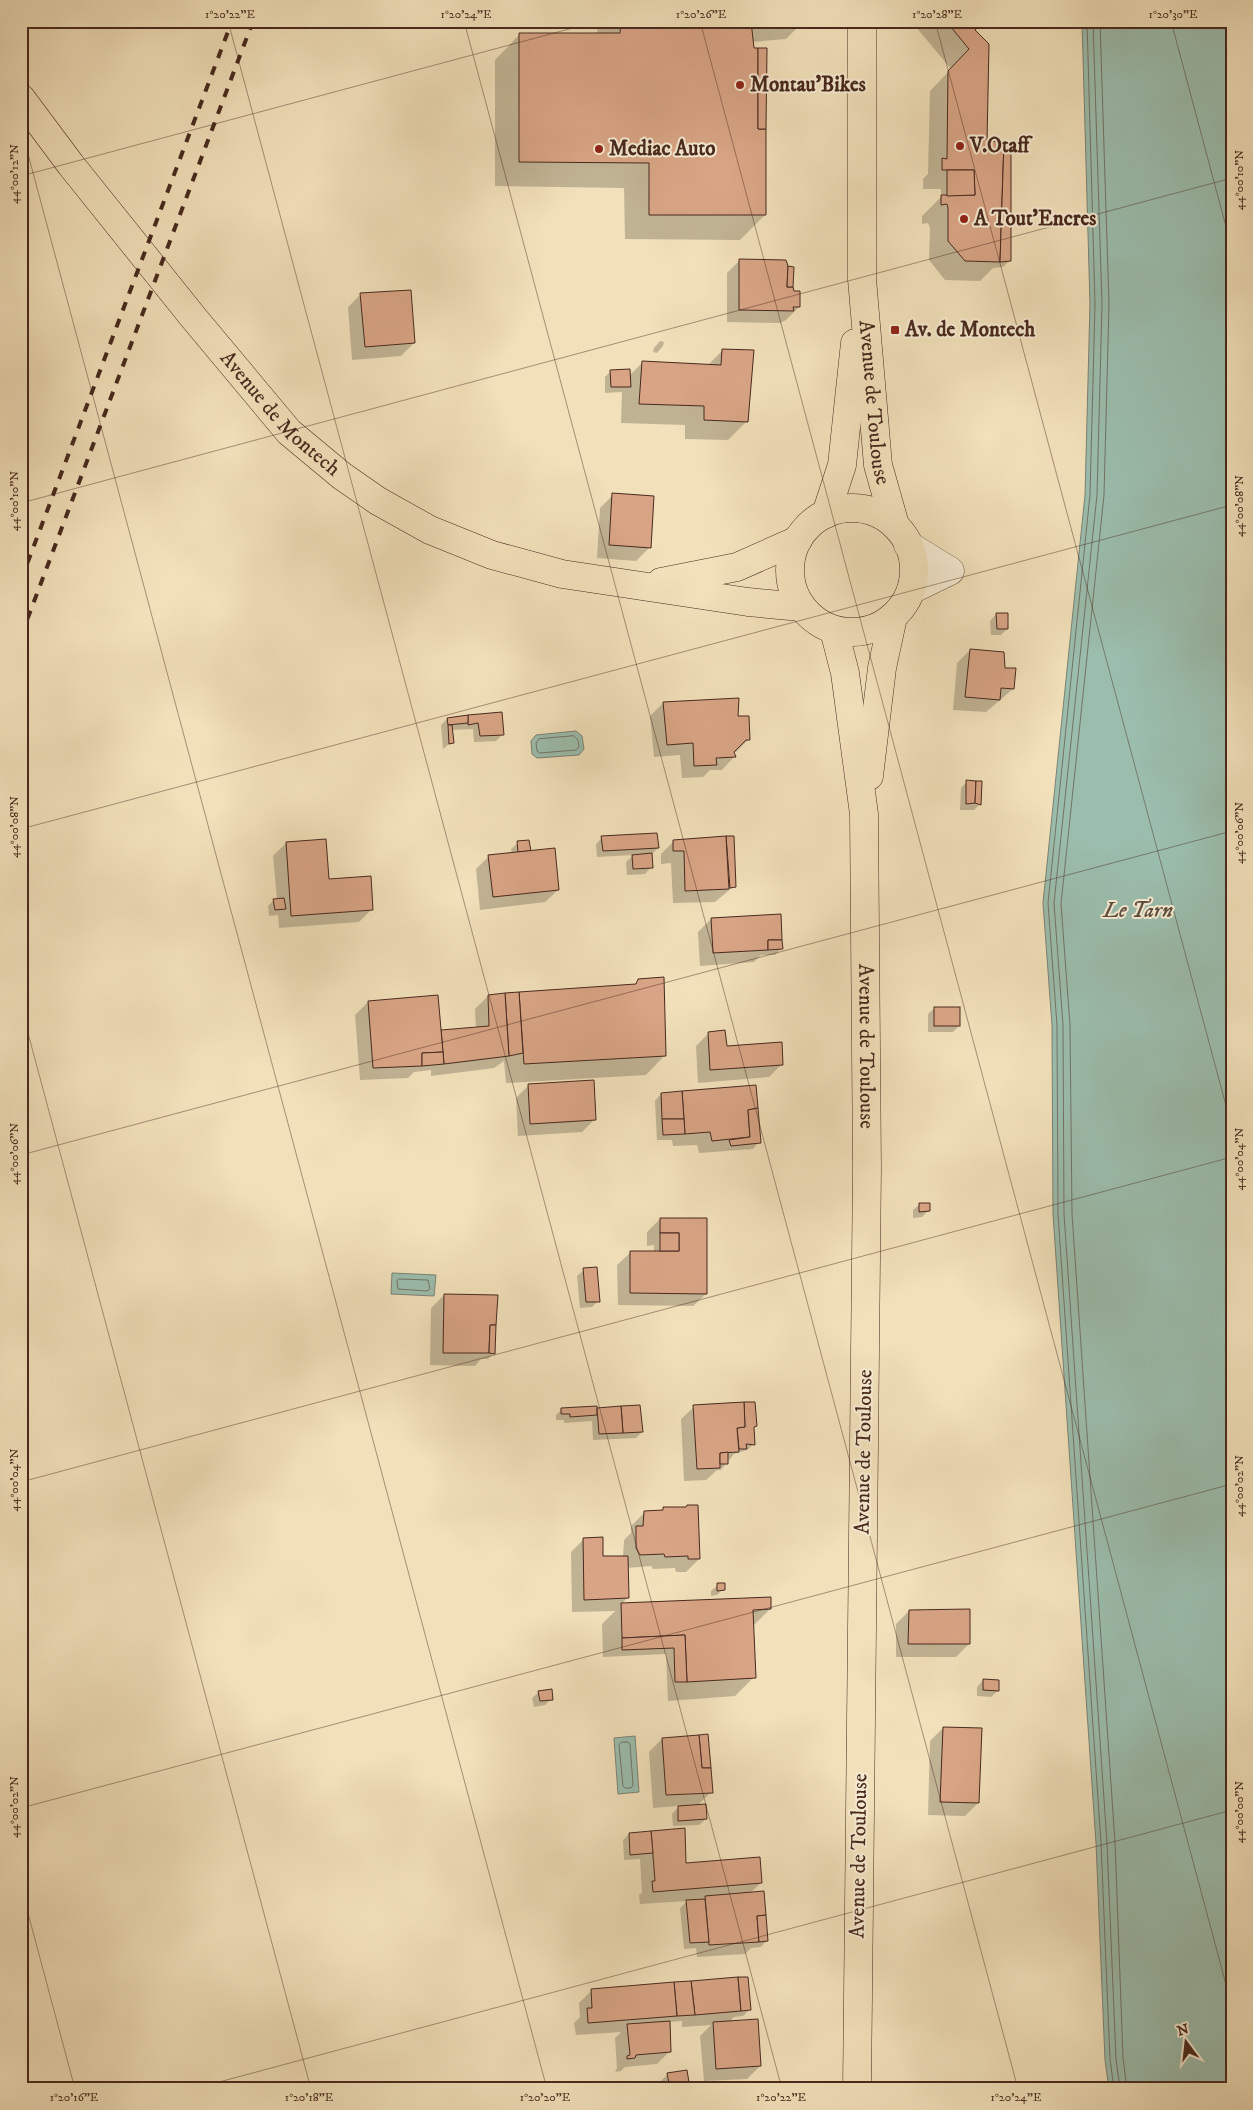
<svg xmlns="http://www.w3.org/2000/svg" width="1253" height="2110" font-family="'IM FELL DW Pica',serif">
<rect width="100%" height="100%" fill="#f1e0ba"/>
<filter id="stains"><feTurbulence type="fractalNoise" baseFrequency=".004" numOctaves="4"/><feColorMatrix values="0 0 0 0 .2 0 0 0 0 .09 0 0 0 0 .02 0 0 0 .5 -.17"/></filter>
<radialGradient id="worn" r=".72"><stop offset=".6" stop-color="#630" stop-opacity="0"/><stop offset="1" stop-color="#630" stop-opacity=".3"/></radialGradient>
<g fill="#9bbdad" stroke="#7a8274">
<polygon points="1082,21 1232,21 1232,2089 1109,2089 1105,2060 1096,1843 1053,1214 1052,1025 1043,903 1085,495 1090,304"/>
<polygon points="576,731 582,736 584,749 579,755 537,758 532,754 531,741 536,735"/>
<polygon points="392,1273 436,1275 434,1296 391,1294"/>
<polygon points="635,1736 639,1792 618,1794 614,1738"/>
</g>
<g fill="#0003">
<polygon points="598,21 804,21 786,39 752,42 765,215 740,240 625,239 624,188 495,186 495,60 519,35 597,35"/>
<polygon points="922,21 983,21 974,31 986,143 1009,261 1003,267 993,268 980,281 945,280 929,260 930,228 928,223 922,224 922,216 941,197 941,189 923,189 923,179 928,174 930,91 951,69 916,27"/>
<polygon points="740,260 792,287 799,307 786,320 780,323 727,322 727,273"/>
<polygon points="361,294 414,343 401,356 352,360 348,307"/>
<polygon points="660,341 664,342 663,346 657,353 653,352 654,348"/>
<polygon points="723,350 747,421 728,440 685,439 685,425 621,423 622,392 605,393 605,377 611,371 629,376 642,363 707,366"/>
<polygon points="613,495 649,548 636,561 597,558 600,508"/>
<polygon points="996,614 1007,629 1001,635 991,635 990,621"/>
<polygon points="970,650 1003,669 1013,689 986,712 953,710 957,663"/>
<polygon points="663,703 737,717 749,739 736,752 733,752 734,757 722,770 710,770 703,777 682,778 680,755 654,757 650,716"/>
<polygon points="501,714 502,735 496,741 474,742 473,729 451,730 452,742 443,749 441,725 447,719"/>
<polygon points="967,782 980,804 974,810 960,810 961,788"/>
<polygon points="733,837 734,886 715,902 673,903 671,863 661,864 661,854 674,841"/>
<polygon points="602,838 658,848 652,854 651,867 645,874 627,875 626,862 634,855 597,857 596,844"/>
<polygon points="286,843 328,881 372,909 359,922 279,928 278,915 269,916 268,906 274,900 277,900 273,856"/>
<polygon points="518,843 529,850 558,890 545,902 480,910 476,869 489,856 512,854 511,849"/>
<polygon points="711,919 782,948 775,955 761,955 754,962 700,966 698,932"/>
<polygon points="639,981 665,1055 646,1075 506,1083 504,1061 494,1068 431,1076 431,1070 414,1072 408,1078 360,1080 355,1015 368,1002 440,1032 476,1029 475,1009 488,996 633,986"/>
<polygon points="935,1008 959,1026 953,1032 928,1032 928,1014"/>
<polygon points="709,1033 726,1047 782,1064 769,1077 698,1083 696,1046"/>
<polygon points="529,1085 595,1119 582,1132 518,1136 516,1098"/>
<polygon points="682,1092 759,1142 753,1149 699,1153 697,1145 673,1146 672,1140 657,1140 655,1101 661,1094"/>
<polygon points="920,1204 928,1211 922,1217 913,1218 913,1210"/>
<polygon points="660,1219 706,1294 693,1306 618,1305 617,1265 630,1253 654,1252 654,1245 647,1246 647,1232"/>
<polygon points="584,1270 598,1301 592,1307 580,1308 577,1276"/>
<polygon points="444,1295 494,1353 488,1359 481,1359 475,1366 430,1365 431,1308"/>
<polygon points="639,1407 642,1432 636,1438 593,1440 592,1421 564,1423 564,1420 556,1420 556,1415 562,1409"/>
<polygon points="694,1407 756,1426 753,1429 754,1444 747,1450 734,1454 721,1470 717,1470 706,1480 684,1481 681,1419"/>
<polygon points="664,1508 699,1559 686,1572 676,1572 675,1568 653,1569 651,1566 627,1568 627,1598 621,1605 770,1598 770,1609 752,1627 754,1677 735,1696 668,1701 666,1654 603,1657 602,1624 615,1611 572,1612 571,1552 584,1539 602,1558 623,1557 624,1540 631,1533 631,1526 644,1513 660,1512"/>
<polygon points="718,1585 723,1589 717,1595 711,1596 711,1591"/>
<polygon points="909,1611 969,1644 956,1657 896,1657 896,1624"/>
<polygon points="983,1680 998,1691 991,1697 977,1696 977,1687"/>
<polygon points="539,1692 551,1699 545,1705 534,1707 532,1698"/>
<polygon points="943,1728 978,1803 965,1816 928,1815 930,1741"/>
<polygon points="662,1739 711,1792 697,1806 706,1819 699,1825 673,1826 672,1814 679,1806 653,1808 649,1752"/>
<polygon points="629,1834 685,1864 761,1883 750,1893 767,1940 761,1947 751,1948 745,1954 697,1957 696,1948 684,1949 680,1908 687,1901 640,1904 639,1895 642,1893 640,1859 624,1860 623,1840"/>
<polygon points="592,1990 749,2010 743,2016 734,2017 729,2022 760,2066 747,2079 704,2081 700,2036 711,2025 682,2027 682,2021 669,2022 670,2051 657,2064 625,2067 621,2071 615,2072 617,2068 615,2038 621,2032 576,2035 574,2023 580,2017 579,2003"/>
<polygon points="667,2075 689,2089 663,2089 661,2081"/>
</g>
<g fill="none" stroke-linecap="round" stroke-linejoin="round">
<g stroke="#727366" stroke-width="1">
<polyline points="1087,21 1095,304 1090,495 1048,903 1057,1025 1058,1214 1101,1843 1110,2059 1114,2089"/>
<polyline points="1093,21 1102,304 1097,495 1054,903 1063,1025 1064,1214 1107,1843 1116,2059 1120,2089"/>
<polyline points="1100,21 1109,304 1104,495 1061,904 1070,1025 1072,1214 1115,1842 1123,2058 1127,2089"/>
<polygon points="574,736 578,740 579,747 576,750 540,753 537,751 536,743 539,739"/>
<polygon points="399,1279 428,1280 430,1289 427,1291 398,1289 397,1281"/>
<polygon points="622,1742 628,1742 630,1744 633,1785 631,1788 625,1788 623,1786 619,1745"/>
</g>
</g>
<g fill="#d8a485" stroke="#48291e">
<polygon points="621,21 751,21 754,48 758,48 758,129 766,129 766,215 649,215 649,163 519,162 519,33 620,33"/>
<polygon points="946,21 985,21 975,30 989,44 987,142 1004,141 1000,262 965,261 948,241 948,208 947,204 941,205 941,195 975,195 974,170 942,170 942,158 947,159 948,71 969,49"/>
<polygon points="758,48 767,48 766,129 758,129"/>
<polygon points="1004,141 1011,154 1011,261 1000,262"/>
<polygon points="947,170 974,170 975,195 947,196"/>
<polygon points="739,259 786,260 788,266 787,287 793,287 794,291 800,291 800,307 793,307 794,311 739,310"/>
<polygon points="788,266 794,267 793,287 787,287"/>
<polygon points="411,290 415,343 365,347 360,293"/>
<polygon points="722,349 754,350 748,422 704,420 704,406 639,404 642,361 721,365"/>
<polygon points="630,369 631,387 611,387 610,370"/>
<polygon points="612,493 654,496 651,548 609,545"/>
<polygon points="996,613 1008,613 1008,629 997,629"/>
<polygon points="970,649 1004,652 1005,668 1016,668 1014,689 1001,688 1000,700 965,697"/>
<polygon points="739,698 738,716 749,716 750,740 746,740 734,752 736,757 716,758 717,765 694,766 693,743 667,745 663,702"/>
<polygon points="502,712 504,735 480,736 478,723 468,725 468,715"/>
<polygon points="468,715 468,723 448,725 447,718"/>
<polygon points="448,725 452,725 454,743 449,744"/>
<polygon points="966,780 976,781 975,803 966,804"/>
<polygon points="976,781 982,781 981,805 975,803"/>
<polygon points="657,833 659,848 603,851 601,836"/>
<polygon points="726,836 734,836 736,887 730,888"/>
<polygon points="726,836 729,889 685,891 684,851 673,851 673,840"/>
<polygon points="326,839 329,879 371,876 373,910 291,916 286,842"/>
<polygon points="529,840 531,851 518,852 517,841"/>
<polygon points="555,848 559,890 493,897 488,855"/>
<polygon points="652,853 653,868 633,869 632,855"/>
<polygon points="284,898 286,909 275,910 273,899"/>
<polygon points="781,914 782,940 768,940 768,950 713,953 711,918"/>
<polygon points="768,940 782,940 783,949 768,950"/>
<polygon points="664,977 666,1056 524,1064 519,992 636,984 638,979"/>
<polygon points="519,992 523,1053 509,1056 505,993"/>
<polygon points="505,993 509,1056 444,1064 441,1030 489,1026 488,995"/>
<polygon points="438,995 443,1052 422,1053 422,1066 373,1068 368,1001"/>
<rect x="934" y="1007" width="26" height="19"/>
<polygon points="725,1030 727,1046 782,1042 783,1065 710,1070 708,1032"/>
<polygon points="443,1052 444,1064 422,1066 422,1053"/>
<polygon points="594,1080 596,1120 530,1124 528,1084"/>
<polygon points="756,1085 758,1108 748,1110 750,1137 712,1141 710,1132 685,1134 682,1091"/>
<polygon points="682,1091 684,1119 662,1119 661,1093"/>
<polygon points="758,1108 761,1143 731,1146 729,1140 750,1137 748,1110"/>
<polygon points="662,1119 684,1119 685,1134 663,1135"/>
<polygon points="919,1203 930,1203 930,1211 919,1212"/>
<polygon points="660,1218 707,1218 707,1294 630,1293 630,1251 679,1251 679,1233 660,1233"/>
<rect x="660" y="1233" width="19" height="18"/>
<polygon points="597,1267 600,1302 586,1302 583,1268"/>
<polygon points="444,1294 498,1295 496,1325 490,1325 489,1353 443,1353"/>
<polygon points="490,1325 496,1325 495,1354 489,1353"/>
<polygon points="744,1402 755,1402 757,1426 754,1427 755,1445 746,1444 747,1449 739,1449 737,1428 745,1427"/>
<polygon points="744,1402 745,1427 737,1428 739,1452 720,1453 720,1468 697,1469 693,1405"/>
<polygon points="640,1405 643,1432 623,1433 621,1406"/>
<polygon points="597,1406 597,1415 570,1417 570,1414 561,1414 561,1408"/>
<polygon points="621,1406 623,1433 599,1434 597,1408"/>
<polygon points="728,1452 728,1464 720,1464 720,1453"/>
<polygon points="687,1505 698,1505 700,1559 688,1559 688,1556 665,1557 664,1554 640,1555 636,1548 636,1526 643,1526 644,1511 663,1510 663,1507 686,1507"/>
<polygon points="603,1537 603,1556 628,1556 629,1598 584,1600 583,1538"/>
<polygon points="717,1583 725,1583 725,1590 717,1591"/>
<polygon points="771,1597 771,1609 753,1610 756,1678 687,1682 685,1635 622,1638 621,1603"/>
<polygon points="970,1609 970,1644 908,1644 909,1610"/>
<polygon points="685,1635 687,1682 675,1682 674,1648 622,1650 622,1638"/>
<polygon points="983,1679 999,1680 999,1691 983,1690"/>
<polygon points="552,1689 553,1700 540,1701 538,1691"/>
<polygon points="943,1727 982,1728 979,1803 940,1802"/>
<polygon points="708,1734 711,1768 702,1768 699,1735"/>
<polygon points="699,1735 702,1768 711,1768 713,1793 666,1795 662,1738"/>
<polygon points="706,1804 707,1819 678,1821 678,1806"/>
<polygon points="685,1828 686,1863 760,1857 762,1883 653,1892 652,1881 655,1881 651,1831"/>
<polygon points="651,1831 653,1853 630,1855 629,1833"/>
<polygon points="764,1891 766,1915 757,1916 759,1942 709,1945 705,1896"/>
<polygon points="705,1899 709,1942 690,1943 686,1900"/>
<polygon points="766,1915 768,1941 759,1942 757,1916"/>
<polygon points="738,1977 741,2011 695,2015 691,1981"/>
<polygon points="738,1977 748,1977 751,2010 741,2011"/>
<polygon points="691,1981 695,2015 677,2016 674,1982"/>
<polygon points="674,1982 677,2016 588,2023 587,2008 592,2008 591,1989"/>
<polygon points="758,2019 761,2066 716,2069 713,2022"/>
<polygon points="670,2021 671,2052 636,2055 635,2058 627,2059 627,2056 630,2055 627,2024"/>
<polygon points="687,2070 690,2089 670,2089 667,2073"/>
</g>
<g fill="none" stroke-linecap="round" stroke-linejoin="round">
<defs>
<polyline id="street" points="908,545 950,571 911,590"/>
<g id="primary">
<path id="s1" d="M862 21V279L878 465 895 525"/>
<path id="s2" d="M21 98 71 165 193 317 289 432 342 476 378 501 430 530 492 555 562 574 748 602 801 607"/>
<circle cx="852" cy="570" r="62"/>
<polyline points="826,514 842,465 855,343"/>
<polyline points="661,582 737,567 798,540"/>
<path id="s3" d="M834 630 845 673 864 814 867 1168 857 2089"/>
<polyline points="869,776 882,668 893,617"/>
</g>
</defs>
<use href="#street" stroke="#725745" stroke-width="29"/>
<use href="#primary" stroke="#48291e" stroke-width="29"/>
<use href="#street" stroke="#f6ebd2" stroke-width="28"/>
<use href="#primary" stroke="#f1e0ba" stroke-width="28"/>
<g stroke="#48291e" stroke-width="4" stroke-dasharray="9 9" stroke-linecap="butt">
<polyline points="21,580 232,21"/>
<polyline points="21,636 253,21"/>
</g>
</g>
<path fill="none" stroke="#48291e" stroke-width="1" stroke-opacity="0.45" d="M228 21 782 2089M464 21 1018 2089M700 21 1232 2007M935 21 1232 1128M1171 21 1232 249M21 128 547 2089M21 176 599 21M21 503 1232 178M21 829 1232 505M21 1007 311 2089M21 1155 1232 831M21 1482 1232 1157M21 1808 1232 1484M21 1887 75 2089M193 2089 1232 1810"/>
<g fill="#8f2418" stroke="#f6ebd2" stroke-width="2">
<circle cx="740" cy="85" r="5"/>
<circle cx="960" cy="146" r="5"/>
<circle cx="599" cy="149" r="5"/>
<circle cx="964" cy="219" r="5"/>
<rect x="890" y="325" width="10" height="10" rx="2.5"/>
</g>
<g text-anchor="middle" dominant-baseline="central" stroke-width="4" stroke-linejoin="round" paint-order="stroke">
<g font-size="21" font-weight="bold" fill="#48291e" stroke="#f6ebd2" text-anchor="start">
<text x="750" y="85">Montau'Bikes</text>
<text x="970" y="146">V.Otaff</text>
<text x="609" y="149">Mediac Auto</text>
<text x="974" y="219">A Tout'Encres</text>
<text x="905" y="330">Av. de Montech</text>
</g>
<g font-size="21" fill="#48291e" stroke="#f6ebd2">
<text stroke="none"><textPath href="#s1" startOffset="382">Avenue de Toulouse</textPath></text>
<text stroke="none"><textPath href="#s2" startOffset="409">Avenue de Montech</textPath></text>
<text stroke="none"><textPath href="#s3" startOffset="419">Avenue de Toulouse</textPath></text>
<text transform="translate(864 1452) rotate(-89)">Avenue de Toulouse</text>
<text transform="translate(859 1856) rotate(-89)">Avenue de Toulouse</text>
</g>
<g font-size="22" font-style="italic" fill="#5d4e42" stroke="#f6ebd2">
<text x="1138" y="910">Le Tarn</text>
</g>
</g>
<rect width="1253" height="2110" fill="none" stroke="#f1e0ba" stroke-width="55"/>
<g transform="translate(1186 2042) rotate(345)" stroke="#f6ebd2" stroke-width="4" paint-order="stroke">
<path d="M0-4L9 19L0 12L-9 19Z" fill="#48291e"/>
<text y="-8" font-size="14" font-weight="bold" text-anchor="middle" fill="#48291e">N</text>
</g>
<rect x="28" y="28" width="1198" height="2054" fill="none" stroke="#48291e" stroke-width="2"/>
<g font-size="12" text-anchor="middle" fill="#48291e">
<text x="230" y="18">1°20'22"E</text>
<text x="466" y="18">1°20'24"E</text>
<text x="701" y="18">1°20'26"E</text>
<text x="937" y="18">1°20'28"E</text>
<text x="1173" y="18">1°20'30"E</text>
<text transform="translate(14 174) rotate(-90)" y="4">44°00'12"N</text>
<text transform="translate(1239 180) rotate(-90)" y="4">44°00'10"N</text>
<text transform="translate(14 501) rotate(-90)" y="4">44°00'10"N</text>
<text transform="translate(1239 506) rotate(-90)" y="4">44°00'08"N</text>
<text transform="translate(14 827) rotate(-90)" y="4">44°00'08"N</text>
<text transform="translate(1239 833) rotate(-90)" y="4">44°00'06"N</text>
<text transform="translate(14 1154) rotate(-90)" y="4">44°00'06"N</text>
<text transform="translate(1239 1159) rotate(-90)" y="4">44°00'04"N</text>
<text transform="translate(14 1480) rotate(-90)" y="4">44°00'04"N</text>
<text transform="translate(1239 1486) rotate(-90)" y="4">44°00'02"N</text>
<text transform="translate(14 1807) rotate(-90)" y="4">44°00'02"N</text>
<text transform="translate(1239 1812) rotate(-90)" y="4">44°00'00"N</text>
<text x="74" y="2101">1°20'16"E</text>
<text x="309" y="2101">1°20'18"E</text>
<text x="545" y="2101">1°20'20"E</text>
<text x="781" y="2101">1°20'22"E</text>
<text x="1016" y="2101">1°20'24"E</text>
</g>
<rect width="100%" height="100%" filter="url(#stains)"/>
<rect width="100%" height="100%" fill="url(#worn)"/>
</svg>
